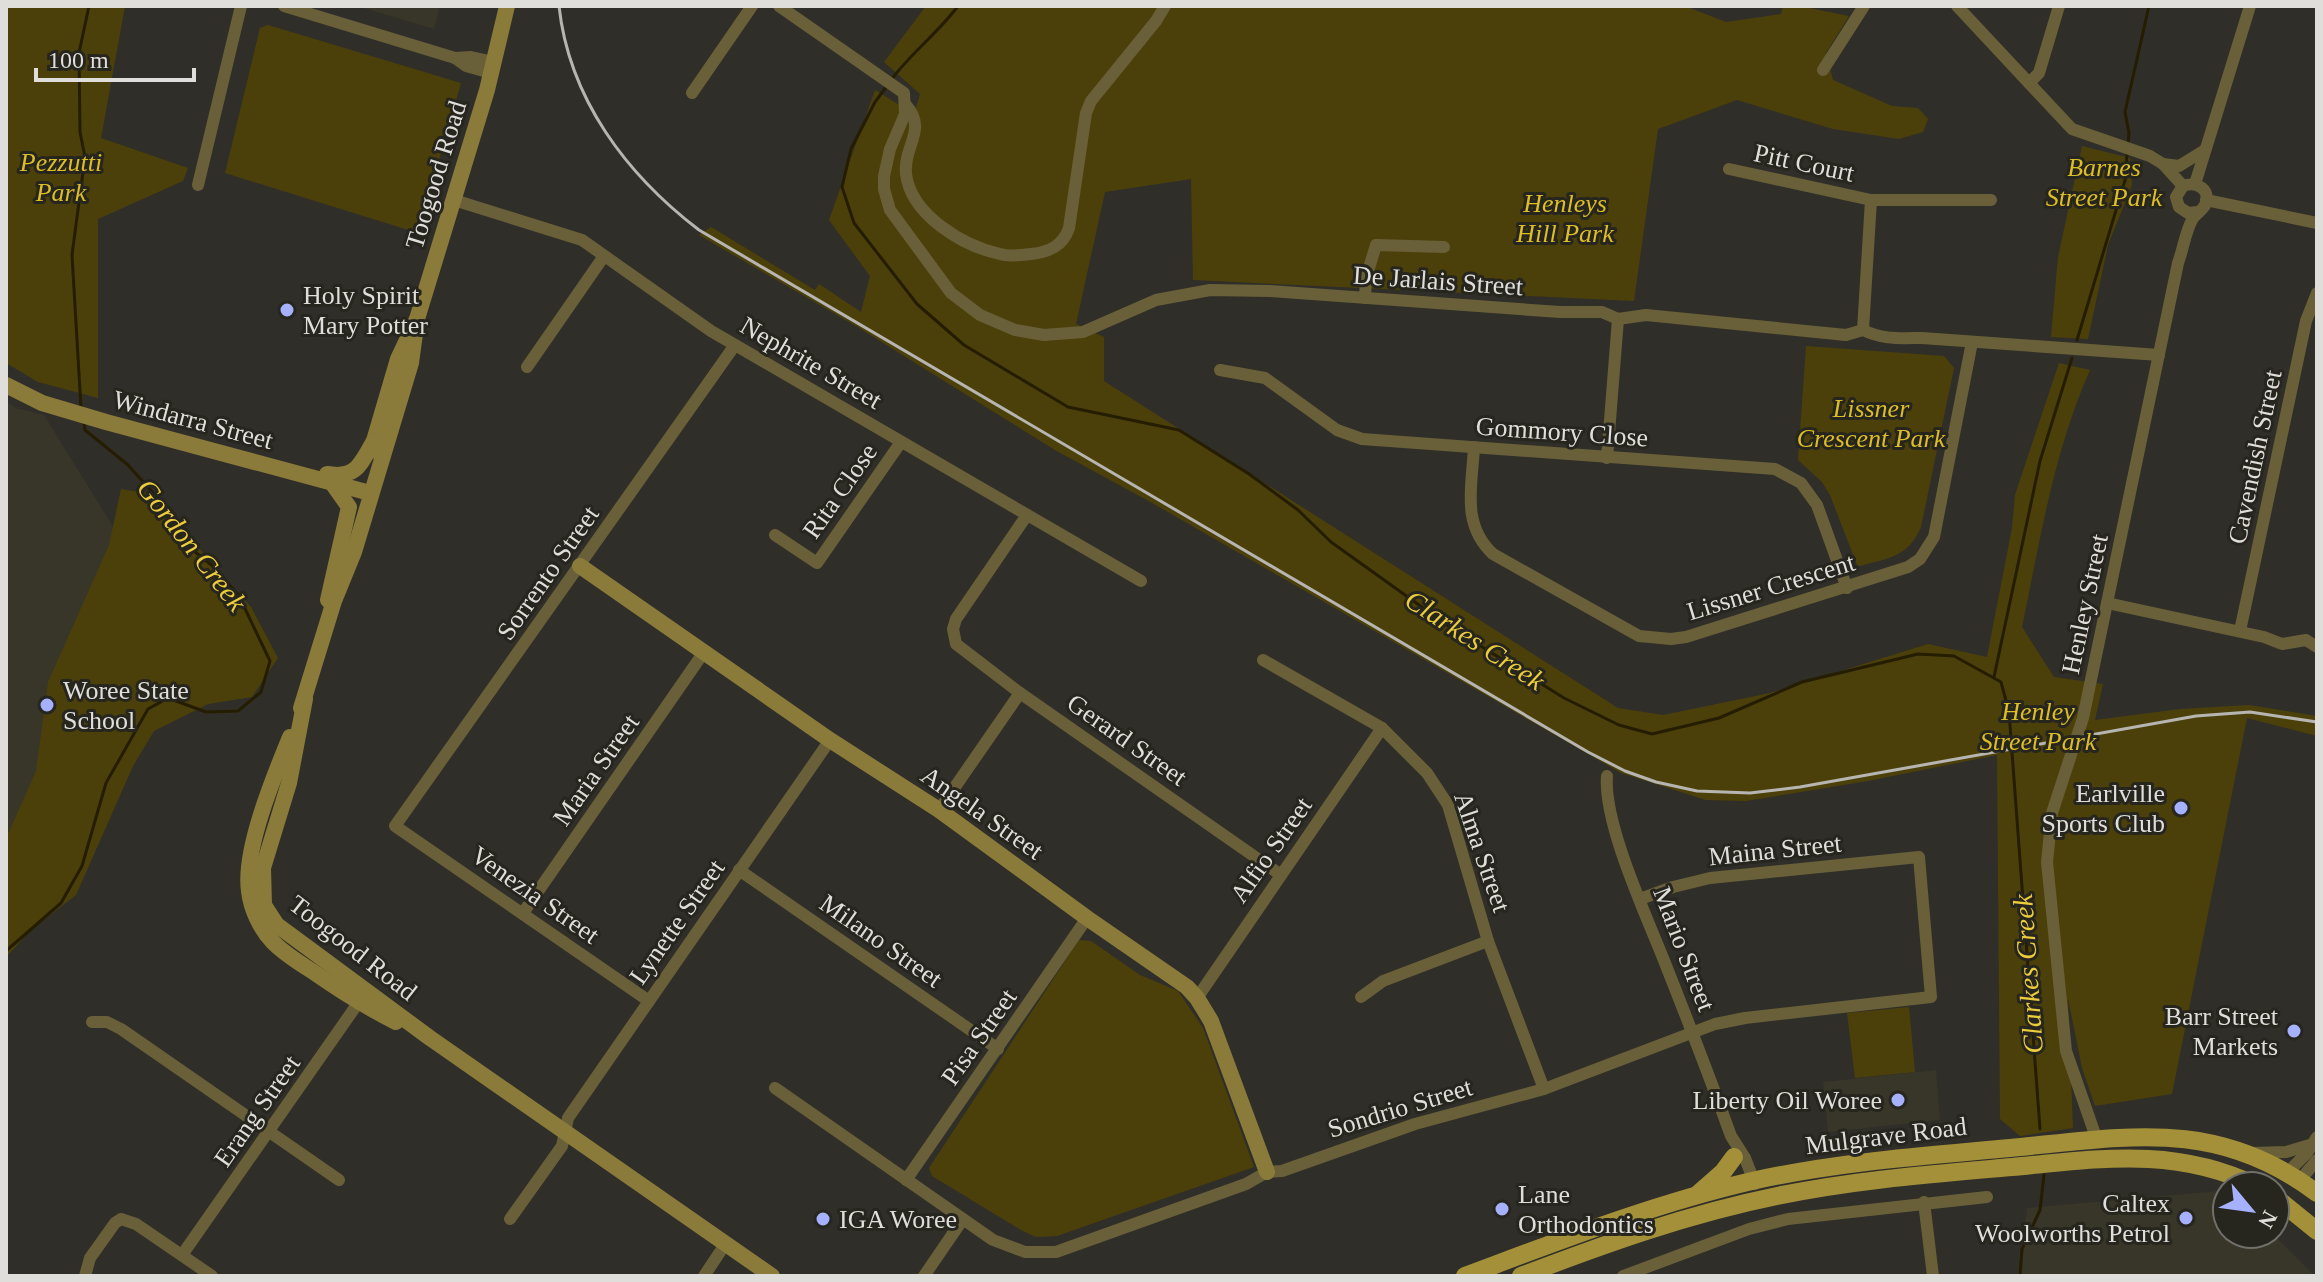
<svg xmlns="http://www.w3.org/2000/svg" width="2323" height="1282" font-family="Georgia,serif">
<rect width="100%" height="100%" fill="#302e28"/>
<g fill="#383529">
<polygon points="357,6 440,6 434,29"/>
<polygon points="6,401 16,408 44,415 133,559 6,877"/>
<polygon points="1936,1070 1940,1120 1828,1132 1823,1082"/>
<polygon points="2219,1191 2227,1199 2227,1234 2274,1235 2315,1276 2019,1276 2027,1208"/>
</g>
<g fill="#4c400a">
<polygon points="6,6 125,6 101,138 188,168 183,181 98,219 98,398 38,382 6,363"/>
<path d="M926 6H1685L1726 22 1781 14 1783 6H1799L1849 16 1826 53 1833 80 1892 106 1918 108 1928 119 1923 132 1899 139 1833 129 1737 100 1658 129 1634 301 1193 280 1191 179 1105 192 1076 324 1104 337V381L1618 708 1663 715 1770 693 1928 644 1987 657 2012 528 2015 495 2059 363 2090 370C2054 451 2040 540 2022 627L2054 677 2103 684 2095 720 2180 709 2249 705 2317 716V736L2247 718 2172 1094 2095 1106 2082 1068 2068 998 2073 1128 2020 1136 2000 1119 1997 755 1868 781 1746 801 1706 800 1621 773 1154 504 1055 450 856 326 699 235 711 227 815 290 819 284 861 312 870 276 829 220 875 90 914 114 920 94 884 62Z"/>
<polygon points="268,25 461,83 418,233 225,173 260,28"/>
<polygon points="2082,146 2130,158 2132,185 2108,245 2088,339 2051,337 2058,257"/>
<path d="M1806 346 1944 356 1954 368 1921 527C1908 557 1889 558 1860 566L1857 565 1830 495 1822 482 1798 460Z"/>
<polygon points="121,489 158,495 214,567 251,607 278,658 252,697 208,704 154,731 133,766 76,895 32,929 6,957 8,834 36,771 48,682 109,545"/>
<polygon points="1079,940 1091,941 1140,975 1178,991 1203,1028 1254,1167 1057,1236 1036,1237 1021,1230 932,1176 929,1168"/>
<polygon points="1909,1007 1915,1072 1855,1078 1847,1013"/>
</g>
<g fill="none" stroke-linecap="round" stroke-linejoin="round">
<g stroke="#251d00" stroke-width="3">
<path d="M891 80C911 53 938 33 958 6"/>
<polyline points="887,86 875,102 851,149 842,187 854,223 917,304 964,345 1068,407 1179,430 1249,474 1298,510 1331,542 1447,625 1564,698 1619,725 1652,734 1719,718 1802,682 1918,654 1954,656 2001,682 2009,712 2040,1129"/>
<polyline points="2128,143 2129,133 2125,112 2149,6"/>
<polyline points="2077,340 2126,177 2127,150"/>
<polyline points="81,408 72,255 85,157 80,132 79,53 89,6"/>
<polyline points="1994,677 2040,461 2072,358"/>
<polyline points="6,951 61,903 82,866 106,783 148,709 168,698 206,712 238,711 261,692 270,661 239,596 214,567 184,543 164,505 128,465 85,430 84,423"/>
<polyline points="2020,1276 2022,1249 2040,1210 2044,1175"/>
</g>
<g stroke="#696039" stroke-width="12">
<polyline points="284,6 455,58 471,57 494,62"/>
<path d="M779 6 904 93 905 114 890 149 884 176V189L890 210 951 293 980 315 1015 330 1044 335 1083 332 1156 300 1210 290 1270 291 1560 312H1602L1618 319 1646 315 1846 335 1863 330C1883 340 1900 338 1922 338L2159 355"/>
<polyline points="1957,6 2072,129 2150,156 2163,164 2183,186"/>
<polyline points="455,58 466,66 491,73"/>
<polyline points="1823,70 1864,6"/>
<polyline points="2029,83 2039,73 2059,6"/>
<polyline points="692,93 752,6"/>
<path d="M906 105C928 130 903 146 906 174 911 215 963 246 1000 254 1010 257 1021 255 1031 254 1049 252 1063 246 1069 228L1086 113 1091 101 1156 21 1165 6"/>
<polyline points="2163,164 2179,166 2205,150"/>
<polyline points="1729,169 1871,200 1991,200"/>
<polyline points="2195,184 2250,6"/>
<polyline points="198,185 241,6"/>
<polyline points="454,200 582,240 711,331 1141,581"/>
<polyline points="2206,200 2317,223"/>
<polyline points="1365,298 1366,278 1376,245 1444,247"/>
<polyline points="1863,330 1871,200"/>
<polyline points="527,367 604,256"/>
<polyline points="1220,370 1265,378 1337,430 1362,439 1775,469 1801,483 1817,505 1847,588"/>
<path d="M1474 447C1472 487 1461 524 1493 554L1639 636 1671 639 1686 637 1908 567 1920 559 1934 537 1972 342"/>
<polyline points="1607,458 1618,319"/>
<polyline points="1027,515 956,619 953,629 956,644 1020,693 1281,875"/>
<polyline points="775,535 817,563 901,442"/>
<polyline points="2107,603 2264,637 2282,644 2306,640 2317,647"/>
<polyline points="2240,631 2306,321 2317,293"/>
<polyline points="1263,660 1382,728 1427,773 1448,805 1488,941 1544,1089"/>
<path d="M1607 776C1603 823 1647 917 1665 963 1688 1021 1710 1078 1731 1136L1745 1158 1755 1184"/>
<polyline points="939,810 1020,693"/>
<polyline points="739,870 998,1049"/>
<polyline points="523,913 704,652"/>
<polyline points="1361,997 1383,981 1488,941"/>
<polyline points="1197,998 1382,728"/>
<polyline points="649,1001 395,826 735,345"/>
<polyline points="92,1022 107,1022 121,1029 339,1180"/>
<polyline points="775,1088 993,1240 1025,1252 1056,1252 1246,1184 1267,1172 1282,1171 1415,1124 1544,1089 1715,1024 1745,1018 1931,997 1919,857 1710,878 1673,887 1640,899"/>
<path d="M2097 1140 2066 1051 2047 862 2052 813 2083 718 2178 263C2183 250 2185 233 2192 220 2195 214 2202 211 2205 205 2212 189 2196 181 2183 186L2176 197 2179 207 2188 213 2198 212"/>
<polyline points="2251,1153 2286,1152 2313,1144"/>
<polyline points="2288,1172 2307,1153 2317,1137"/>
<polyline points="906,1180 1087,918"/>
<polyline points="2300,1180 2317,1160"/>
<polyline points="1924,1202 1933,1276"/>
<polyline points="510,1219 562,1146 568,1118 830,740"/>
<polyline points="182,1255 363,996"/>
<polyline points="85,1276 90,1258 115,1223 121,1219 136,1224 212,1276"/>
<polyline points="704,1276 726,1243"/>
<polyline points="924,1276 963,1219"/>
<polyline points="1623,1276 1749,1229 1788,1219 1987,1197"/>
</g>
<g stroke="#8a7b3a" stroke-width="16">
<polyline points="6,385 42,403 106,422 370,493"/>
<polyline points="371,451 398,359 417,319 487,90 507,6"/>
<path d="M327 474C357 479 360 464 374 441"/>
<polyline points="580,566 830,740 939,810 1087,918 1187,987 1197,998 1211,1021 1267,1172"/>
<polyline points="328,600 349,507 332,483"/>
<polyline points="305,699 289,783 263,868 264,905 277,925 430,1038 772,1276"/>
<polyline points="301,708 334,601 354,552 411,363 417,319"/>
<path d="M290 737C274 776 243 851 249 891 251 909 260 928 272 941 283 953 298 962 312 971 339 990 366 1007 396 1022"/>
</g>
<g stroke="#a39039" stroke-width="18">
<polyline points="1698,1194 1723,1172 1734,1157"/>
<polyline points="2275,1197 2317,1231"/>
<path d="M1465 1276C1559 1241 1653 1204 1752 1181 1837 1162 1923 1156 2010 1148 2126 1137 2216 1117 2317 1193"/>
<path d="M1521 1276C1605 1244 1688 1214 1777 1196 1854 1180 1933 1174 2012 1167 2099 1159 2175 1146 2257 1186"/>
</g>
<path stroke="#b7b5b1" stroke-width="3" d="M559 6C569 99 627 175 699 230L1588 752 1625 771 1656 782 1697 791 1750 793 1800 787 2196 716 2250 712 2317 722"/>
</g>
<g fill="#a5b1fc" stroke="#26251e" stroke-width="3">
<circle cx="287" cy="310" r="8"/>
<circle cx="47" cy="705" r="8"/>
<circle cx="2181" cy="808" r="8"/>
<circle cx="2294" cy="1031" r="8"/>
<circle cx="1898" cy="1100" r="8"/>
<circle cx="1502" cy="1209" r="8"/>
<circle cx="2186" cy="1218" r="8"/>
<circle cx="823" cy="1219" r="8"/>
</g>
<g text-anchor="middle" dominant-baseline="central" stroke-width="6" stroke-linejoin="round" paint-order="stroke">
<g font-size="26" font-style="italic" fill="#ddbe25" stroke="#26251e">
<text x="61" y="162">Pezzutti<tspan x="61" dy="30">Park</tspan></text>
<text x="2104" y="167">Barnes<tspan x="2104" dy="30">Street Park</tspan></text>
<text x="1565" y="203">Henleys<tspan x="1565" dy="30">Hill Park</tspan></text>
<text x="1871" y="408">Lissner<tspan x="1871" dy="30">Crescent Park</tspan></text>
<text x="2038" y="711">Henley<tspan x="2038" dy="30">Street Park</tspan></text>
</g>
<g font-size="26" fill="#dfdeda" stroke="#26251e">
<text transform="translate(1804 163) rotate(12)">Pitt Court</text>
<text transform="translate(436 175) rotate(-73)">Toogood Road</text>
<text transform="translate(1438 281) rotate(4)">De Jarlais Street</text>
<text transform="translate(811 363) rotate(30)">Nephrite Street</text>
<text transform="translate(193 420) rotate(15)">Windarra Street</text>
<text transform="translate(1562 432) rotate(4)">Gommory Close</text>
<text transform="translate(2255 457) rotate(-78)">Cavendish Street</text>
<text transform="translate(840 491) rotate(-55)">Rita Close</text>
<text transform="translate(548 573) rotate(-55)">Sorrento Street</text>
<text transform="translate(1771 587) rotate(-17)">Lissner Crescent</text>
<text transform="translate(2085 604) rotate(-78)">Henley Street</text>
<text transform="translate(1127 740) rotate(35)">Gerard Street</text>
<text transform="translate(596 770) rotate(-55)">Maria Street</text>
<text transform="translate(982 813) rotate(35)">Angela Street</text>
<text transform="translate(1271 850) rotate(-55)">Alfio Street</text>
<text transform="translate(1775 850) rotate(-6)">Maina Street</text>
<text transform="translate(1482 852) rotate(71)">Alma Street</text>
<text transform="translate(535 895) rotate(35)">Venezia Street</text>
<text transform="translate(677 922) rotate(-55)">Lynette Street</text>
<text transform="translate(881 941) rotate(35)">Milano Street</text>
<text transform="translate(353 948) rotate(38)">Toogood Road</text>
<text transform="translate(1684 949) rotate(69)">Mario Street</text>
<text transform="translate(979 1037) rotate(-55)">Pisa Street</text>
<text transform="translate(1400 1108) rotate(-17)">Sondrio Street</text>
<text transform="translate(257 1111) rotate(-55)">Erang Street</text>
<text transform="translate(1886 1136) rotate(-7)">Mulgrave Road</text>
</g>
<g font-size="26" fill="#dfdeda" stroke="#26251e" text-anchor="start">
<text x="303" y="295">Holy Spirit<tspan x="303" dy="30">Mary Potter</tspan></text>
<text x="63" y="690">Woree State<tspan x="63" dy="30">School</tspan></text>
<text x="2165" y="793" text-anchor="end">Earlville<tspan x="2165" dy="30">Sports Club</tspan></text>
<text x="2278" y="1016" text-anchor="end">Barr Street<tspan x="2278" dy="30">Markets</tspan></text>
<text x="1882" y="1100" text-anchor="end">Liberty Oil Woree</text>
<text x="1518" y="1194">Lane<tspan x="1518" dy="30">Orthodontics</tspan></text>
<text x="2170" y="1203" text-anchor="end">Caltex<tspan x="2170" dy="30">Woolworths Petrol</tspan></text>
<text x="839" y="1219">IGA Woree</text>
</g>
<g font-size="28" font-style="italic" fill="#eccc3b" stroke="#26251e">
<text transform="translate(192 545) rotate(52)">Gordon Creek</text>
<text transform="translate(1475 640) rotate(33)">Clarkes Creek</text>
<text transform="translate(2028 974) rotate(-94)">Clarkes Creek</text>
</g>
</g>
<rect width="2323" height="1282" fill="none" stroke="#dfdeda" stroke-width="16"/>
<g transform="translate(2251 1210) rotate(119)"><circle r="38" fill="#26251e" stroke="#706f69" stroke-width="2"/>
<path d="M0-6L14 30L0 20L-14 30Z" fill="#a5b1fc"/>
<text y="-12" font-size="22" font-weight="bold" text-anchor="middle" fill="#dfdeda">N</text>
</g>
<path d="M36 68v12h158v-12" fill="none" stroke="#dfdeda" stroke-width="4"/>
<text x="48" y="68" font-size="24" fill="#dfdeda" stroke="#26251e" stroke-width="6" paint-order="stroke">100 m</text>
</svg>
